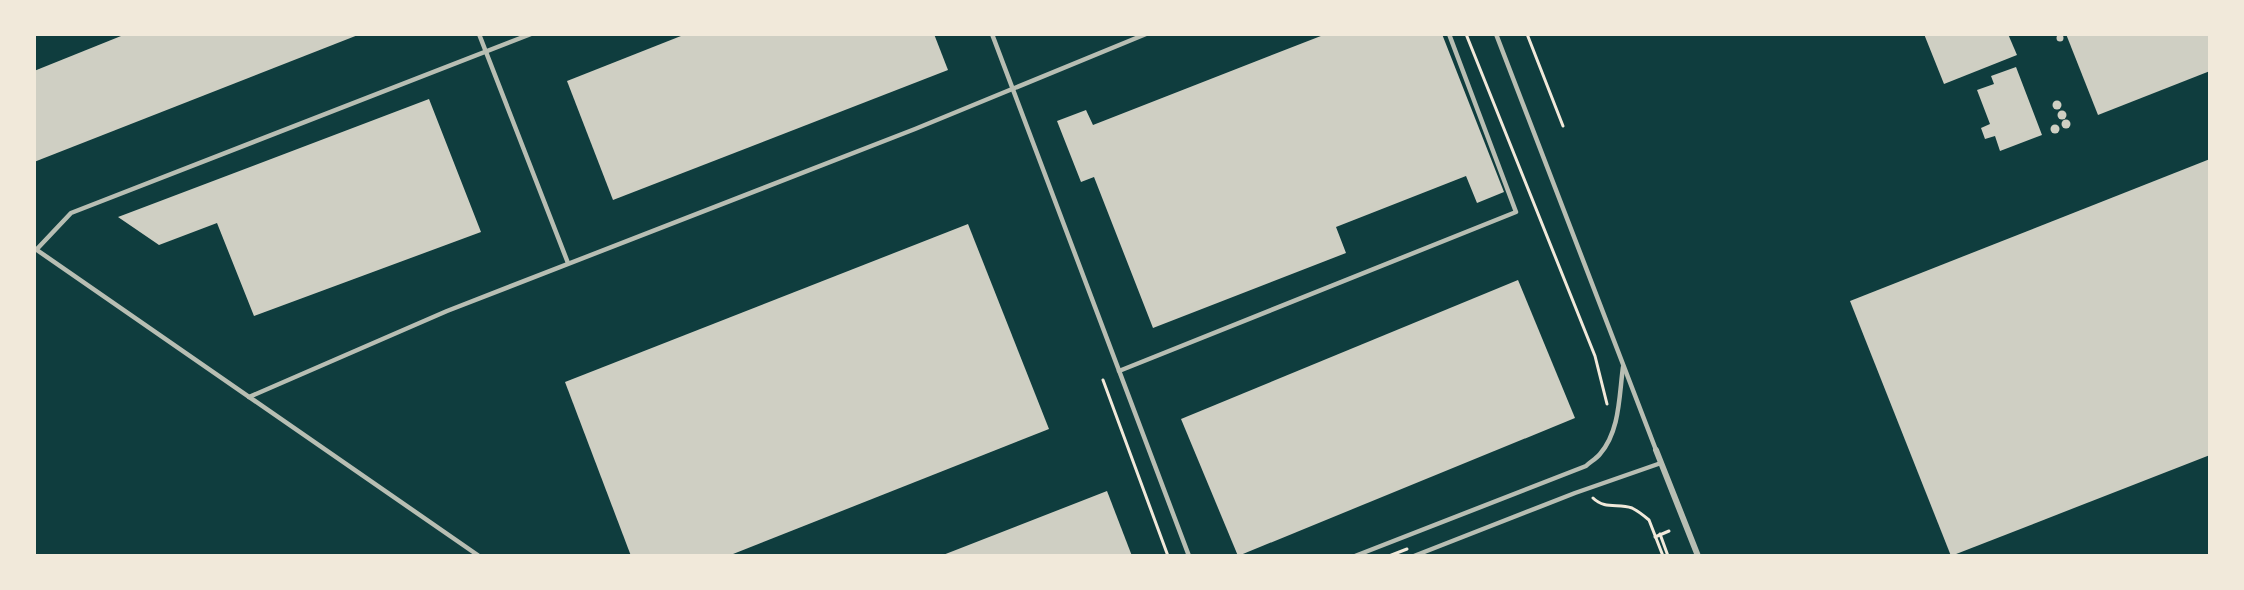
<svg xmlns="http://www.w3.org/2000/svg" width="2244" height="590" font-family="'DejaVu Sans',sans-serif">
<rect width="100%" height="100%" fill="#0f3d3e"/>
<g fill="#cfcfc3">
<polygon points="126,34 358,34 358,35 34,162 34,71"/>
<polygon points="686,34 934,34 948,70 613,200 567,81"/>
<polygon points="1326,34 1442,34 1504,192 1477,203 1466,176 1336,227 1346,253 1153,328 1094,177 1081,182 1057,121 1086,110 1093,125"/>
<polygon points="1924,34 2008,34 2017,55 1944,84"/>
<polygon points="2066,34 2210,34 2210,71 2098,115"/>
<circle cx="2060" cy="38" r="3.5"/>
<polygon points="2016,67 2042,135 2000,151 1995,136 1985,139 1981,128 1990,124 1977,90 1994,84 1991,76"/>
<polygon points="429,99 481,232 254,316 217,223 159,245 118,217"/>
<circle cx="2057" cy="105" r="4.5"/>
<circle cx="2062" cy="115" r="4.5"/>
<circle cx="2066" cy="124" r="4.5"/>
<circle cx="2055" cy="129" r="4.5"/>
<polygon points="2210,159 2210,455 1951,556 1850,301"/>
<polygon points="968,224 1049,429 728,556 631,556 565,382"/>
<polygon points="1518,280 1575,418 1238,556 1181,419"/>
<polygon points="1107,491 1132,556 943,556 943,555"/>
</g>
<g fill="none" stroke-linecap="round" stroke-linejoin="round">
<g stroke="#f1e9da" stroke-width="3">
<polyline points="1466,34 1595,356 1607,404"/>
<polyline points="1527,34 1563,126"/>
<polyline points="1103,380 1168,556"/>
<path d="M1593 498C1605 510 1618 503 1632 508 1638 511 1643 515 1649 520L1663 556"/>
<polyline points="1660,534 1668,556"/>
<polyline points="1655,537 1669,531"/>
<polyline points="1389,556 1407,549"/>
</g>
<g stroke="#b8beb3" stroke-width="4.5">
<polyline points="479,34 568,263"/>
<polyline points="992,34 1189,556"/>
<polyline points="1496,34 1656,450"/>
<polyline points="34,248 479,556"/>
<polyline points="37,249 71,213 531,34"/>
<polyline points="1119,371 1516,212 1449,34"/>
<polyline points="249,397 447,311 915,129 1146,34"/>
<path d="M1355 556 1586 466C1590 462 1596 459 1600 454 1620 431 1619 396 1623 367"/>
<polyline points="1414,556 1575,493 1661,463"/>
</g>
<polyline stroke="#b8beb3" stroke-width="6" points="1656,450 1698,556"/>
</g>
<rect width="2244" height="590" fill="none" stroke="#f1e9da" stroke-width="72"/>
</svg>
